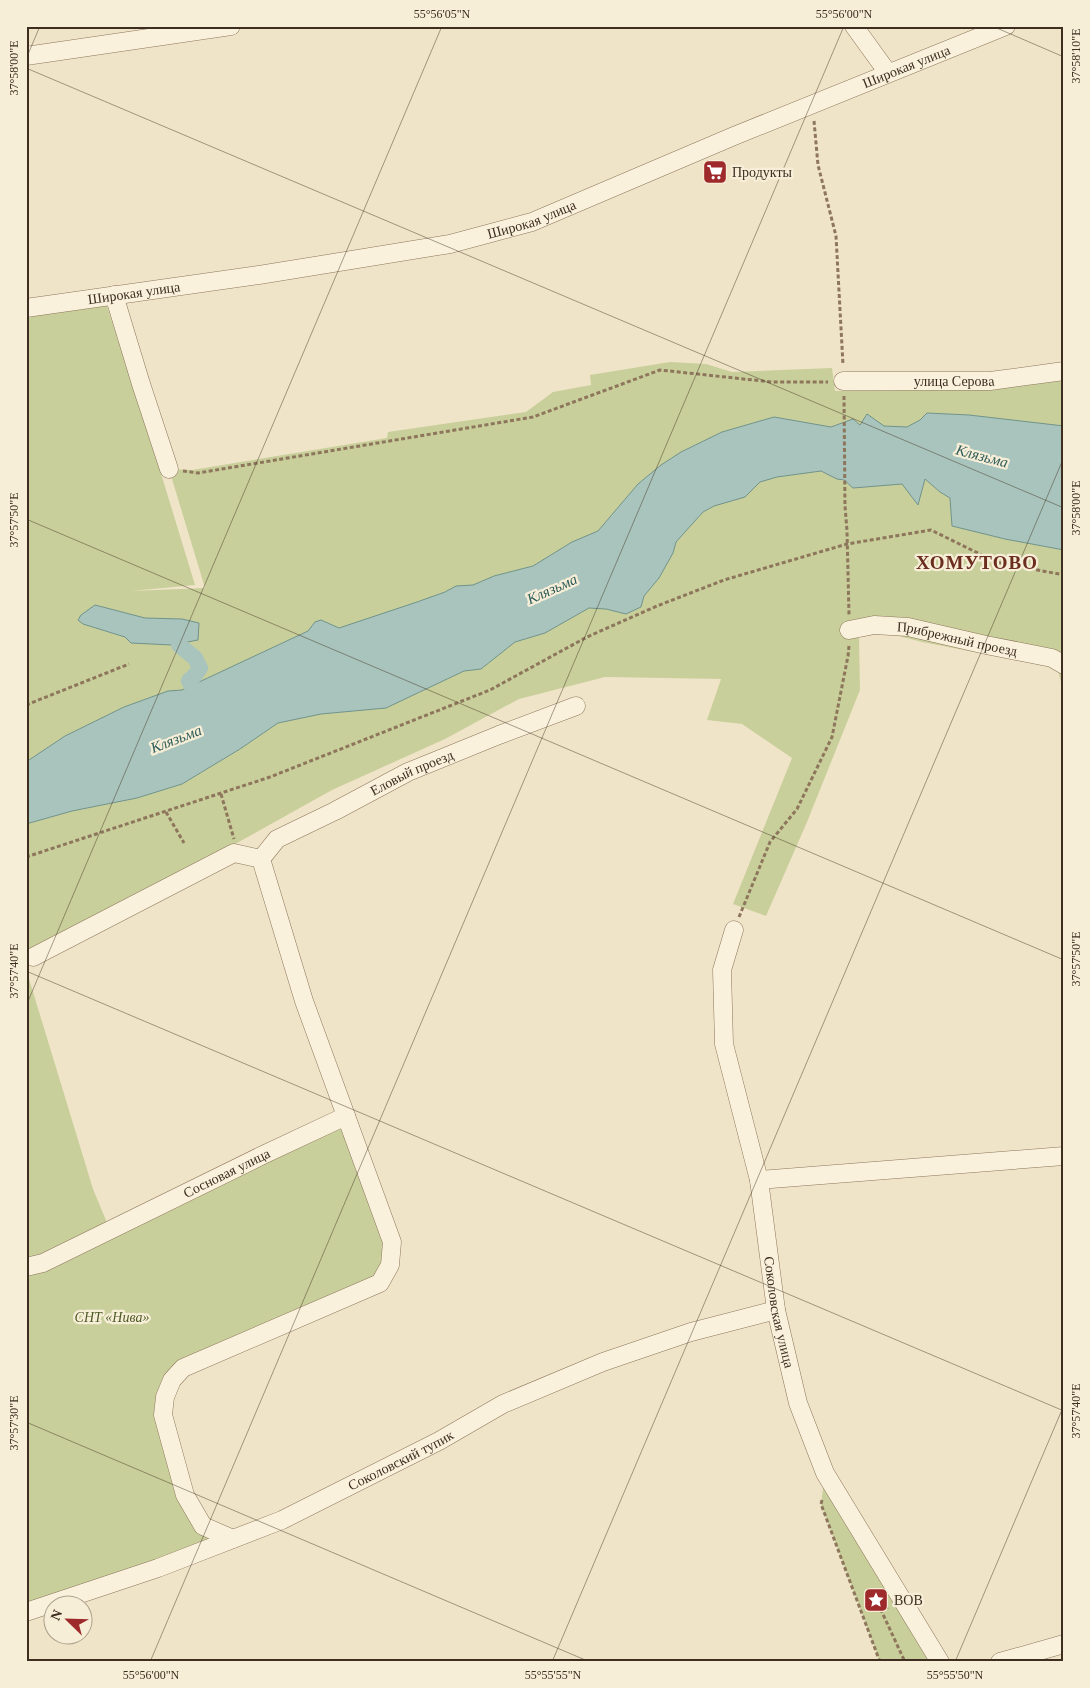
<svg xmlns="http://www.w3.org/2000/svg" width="1090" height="1688" font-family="'Times New Roman',serif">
<rect width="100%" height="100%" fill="#f0e4c8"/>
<g fill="#c9cf9b" fill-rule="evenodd">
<path d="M106 303 163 480 195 585 131 591 205 588 169 469 192 470 387 438 388 432 526 412 553 392 591 385 590 375 670 362 706 364 732 372 832 368 835 391 935 390 993 388 1064 378V426L969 415 927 413 920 420 907 427 860 425 853 419 831 427 774 417 722 432 681 452 661 465 638 484 598 531 572 542 533 566 494 576 473 586H456L445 592 417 602 339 628 321 620 315 622 308 631 182 690 168 691 124 707 65 736 26 762V317ZM95 605 145 618 182 619 198 640 188 642 125 637 83 624 78 620Z"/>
<path d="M821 471C832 477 844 479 853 488L902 484 918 504 925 479 940 492 950 498 952 526 1005 539 1064 550V693L1058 671 1046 666 922 642 887 633 859 637 860 690 807 822 766 916 733 904 792 758 742 724 707 720 721 679 605 677 519 699 445 739 332 790 237 843 26 953V824L72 811 137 798 182 784 240 749 278 723 321 714 386 708 464 671 481 669 515 642 545 633 589 608 606 609 626 614 641 607 644 596 659 578 673 553 676 542 703 512 714 506 744 497 760 482 777 477Z"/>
<polygon points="26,969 93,1189 110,1230 346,1116 392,1242 380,1283 183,1368 165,1397 203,1526 233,1539 26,1612"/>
<polygon points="825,1473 940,1662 880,1662 821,1504"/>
</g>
<g fill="#a9c4bc" stroke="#6f938a">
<polygon points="927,413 969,415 1064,426 1064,550 1005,539 952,526 950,498 940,492 925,479 918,505 902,484 853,488 844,480 837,479 821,471 777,477 760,482 745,497 714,506 703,512 676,542 673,553 659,578 644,596 641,607 626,614 606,609 589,608 545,633 515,642 481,669 464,671 386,708 321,714 278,723 240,749 182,784 137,798 72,811 26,824 26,762 65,736 124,707 168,691 182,690 308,631 315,622 321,620 339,628 417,602 445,592 456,586 473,585 494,576 533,566 572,542 598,531 638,484 661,465 681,452 722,432 774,417 831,427 853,419 860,425 867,414 884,426 907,427 920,420"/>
<polygon points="95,605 145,618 182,619 199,623 198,640 172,645 131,643 125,637 83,624 78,620 81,615"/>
</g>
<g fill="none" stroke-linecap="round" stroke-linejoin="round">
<polyline stroke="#a9c4bc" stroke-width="16" points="179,645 195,658 200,668 196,674 189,681 202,705"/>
<defs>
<g id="minor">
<polyline points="854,26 888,73"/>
<polyline points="26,56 231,26"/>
<polyline points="114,295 141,384 169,469"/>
<path id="s1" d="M26 308 259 275 450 244 532 222 734 136 1006 26"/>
<path id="s2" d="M843 381H990L1064 371"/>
<path id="s3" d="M849 630 874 625 908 627 986 645 1052 658 1064 665"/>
<path id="s4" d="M261 859 277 839 335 811 408 772 499 735 576 706"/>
<path id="s5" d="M734 930 722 970 724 1044 759 1180 776 1310 798 1403 825 1473 940 1662"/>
<polyline points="33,957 234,853 261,859 304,1001 392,1242 390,1265 380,1283 183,1368 172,1380 165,1397 163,1415 185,1495 203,1526 233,1539"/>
<polyline points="759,1180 1064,1156"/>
<path id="s6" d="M26 1267 43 1263 265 1154 346 1116"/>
<path id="s7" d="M26 1612 158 1568 282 1520 439 1441 503 1404 603 1362 691 1332 776 1310"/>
<polyline points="1000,1662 1064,1644"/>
</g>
</defs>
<use href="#minor" stroke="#8d765c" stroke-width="19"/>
<g stroke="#8d765c" stroke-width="3" stroke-dasharray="4 2.5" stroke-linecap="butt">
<polyline points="814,121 818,165 836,236 843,365"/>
<polyline points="844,396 845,506 847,531 849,615"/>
<polyline points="183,471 198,473 533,417 660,370 772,382 828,382"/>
<polyline points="26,705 129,664"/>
<polyline points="221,794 234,839"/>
<polyline points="166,812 184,843"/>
<polyline points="26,857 270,777 490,690 587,637 657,606 724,580 847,544 931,530 996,562 1064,575"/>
<polyline points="739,917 770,842 797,809 832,737 848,656 849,646"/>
<polyline points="822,1500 821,1504 880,1662"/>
<polyline points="888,1607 881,1610 905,1662"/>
</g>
<use href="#minor" stroke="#faf1dc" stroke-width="18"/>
</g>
<path fill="none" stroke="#3d2e20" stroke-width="1" stroke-opacity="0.45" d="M992 26 1064 57M26 59 40 26M26 68 1064 508M26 519 1064 960M26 971 1064 1411M26 1006 442 26M26 1422 590 1662M150 1662 844 26M552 1662 1064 457M955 1662 1064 1405"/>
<defs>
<symbol id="supermarket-square" viewBox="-11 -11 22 22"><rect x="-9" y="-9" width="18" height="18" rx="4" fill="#9e2a2b" stroke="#f7eed8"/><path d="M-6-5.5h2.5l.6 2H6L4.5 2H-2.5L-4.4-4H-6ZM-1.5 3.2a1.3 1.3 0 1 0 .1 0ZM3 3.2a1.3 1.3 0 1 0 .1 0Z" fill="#fff"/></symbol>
<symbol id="sight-square" viewBox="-11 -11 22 22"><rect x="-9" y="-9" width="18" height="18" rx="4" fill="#9e2a2b" stroke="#f7eed8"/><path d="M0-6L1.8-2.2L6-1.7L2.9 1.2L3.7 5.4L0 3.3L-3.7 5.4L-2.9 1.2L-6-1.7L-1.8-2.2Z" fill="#fff"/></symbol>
</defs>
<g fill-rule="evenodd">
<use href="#supermarket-square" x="701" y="158" width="28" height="28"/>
<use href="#sight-square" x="862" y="1586" width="28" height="28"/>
</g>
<g text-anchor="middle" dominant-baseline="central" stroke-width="4.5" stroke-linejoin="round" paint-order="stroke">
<g font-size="14" fill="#3d2e20" stroke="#f7eed8">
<text stroke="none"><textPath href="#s1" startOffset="919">Широкая улица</textPath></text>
<text stroke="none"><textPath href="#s1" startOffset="514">Широкая улица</textPath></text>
<text stroke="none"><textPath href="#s1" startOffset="109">Широкая улица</textPath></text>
<text stroke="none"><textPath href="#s2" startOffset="111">улица Серова</textPath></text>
<text stroke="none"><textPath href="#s3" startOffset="110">Прибрежный проезд</textPath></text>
<text stroke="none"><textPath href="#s4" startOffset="176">Еловый проезд</textPath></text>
<text stroke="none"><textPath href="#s6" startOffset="222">Сосновая улица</textPath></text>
<text stroke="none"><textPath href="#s5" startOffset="390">Соколовская улица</textPath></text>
<text stroke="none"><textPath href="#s7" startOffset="405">Соколовский тупик</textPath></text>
</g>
<g font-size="14" fill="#3d2e20" stroke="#f7eed8" text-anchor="start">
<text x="732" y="172">Продукты</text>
<text x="894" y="1600">ВОВ</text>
</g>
<g font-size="14" font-style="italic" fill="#4d5a26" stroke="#f7eed8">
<text x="112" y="1317">СНТ «Нива»</text>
</g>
<g font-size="15" font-style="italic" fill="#2f5d5a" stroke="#f7eed8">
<text transform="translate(982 456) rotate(15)">Клязьма</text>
<text transform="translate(552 589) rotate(-24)">Клязьма</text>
<text transform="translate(176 739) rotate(-21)">Клязьма</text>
</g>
<g font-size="19" font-weight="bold" letter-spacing="1" fill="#6b2e1e" stroke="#f7eed8">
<text x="977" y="562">ХОМУТОВО</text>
</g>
</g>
<rect width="1090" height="1688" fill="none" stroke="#f7eed8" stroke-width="55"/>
<g transform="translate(68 1620) rotate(293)"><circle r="24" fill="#f7eed8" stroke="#ada18e"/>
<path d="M0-4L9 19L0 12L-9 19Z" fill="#9e2a2b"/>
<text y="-8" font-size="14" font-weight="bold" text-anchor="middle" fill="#3d2e20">N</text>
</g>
<rect x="28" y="28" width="1034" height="1632" fill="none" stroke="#3d2e20" stroke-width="2"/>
<g font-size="12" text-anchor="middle" fill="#3d2e20">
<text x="442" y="18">55°56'05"N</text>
<text x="844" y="18">55°56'00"N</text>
<text transform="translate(1076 56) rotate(-90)" y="4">37°58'10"E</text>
<text transform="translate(14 68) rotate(-90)" y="4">37°58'00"E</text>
<text transform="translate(1076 508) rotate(-90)" y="4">37°58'00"E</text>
<text transform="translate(14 520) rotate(-90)" y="4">37°57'50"E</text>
<text transform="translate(1076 959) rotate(-90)" y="4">37°57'50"E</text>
<text transform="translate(14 971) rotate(-90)" y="4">37°57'40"E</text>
<text transform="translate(1076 1411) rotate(-90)" y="4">37°57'40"E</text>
<text transform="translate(14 1423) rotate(-90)" y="4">37°57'30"E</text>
<text x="151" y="1679">55°56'00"N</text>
<text x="553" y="1679">55°55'55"N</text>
<text x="955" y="1679">55°55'50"N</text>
</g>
</svg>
